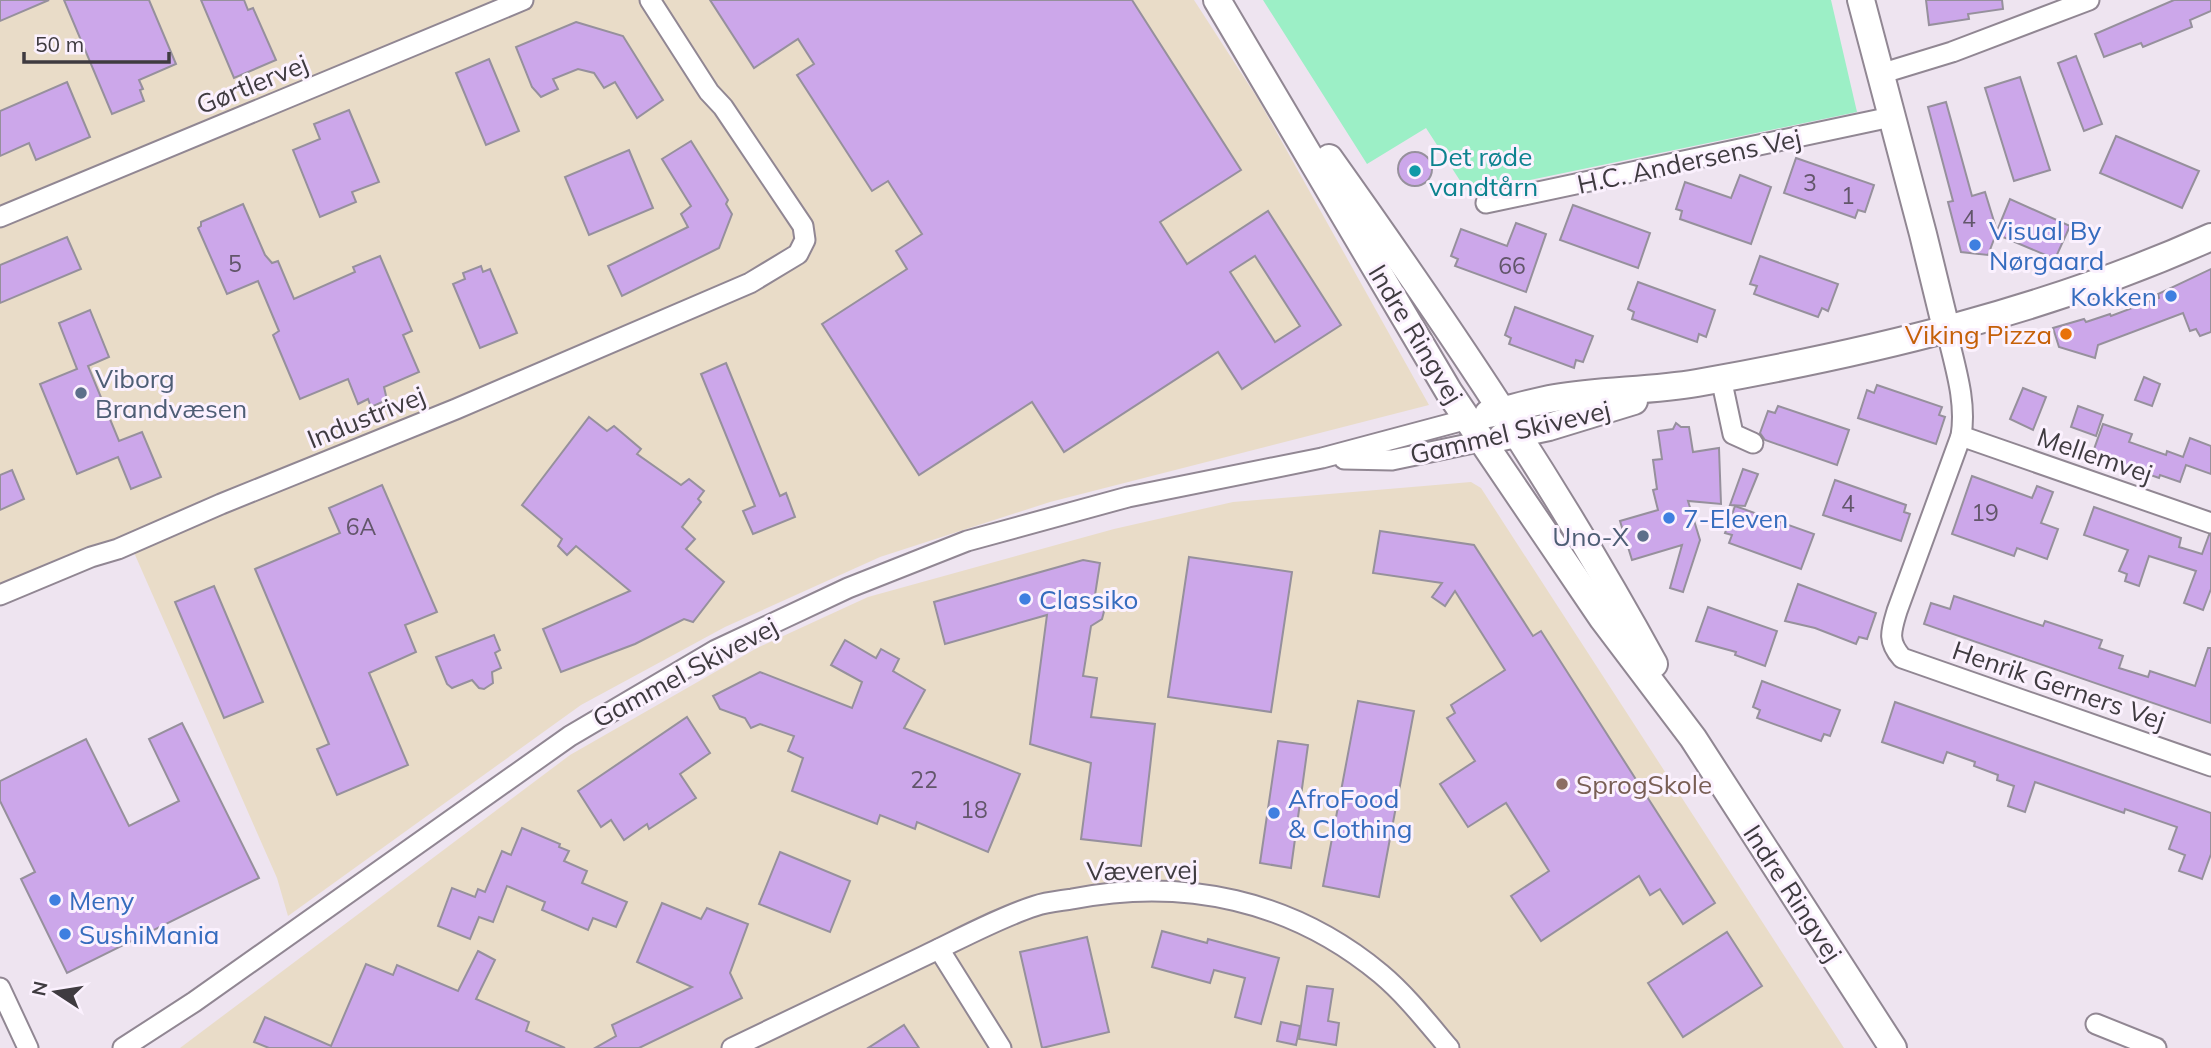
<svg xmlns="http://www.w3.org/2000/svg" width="2211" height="1048" font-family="Mulish,sans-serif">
<rect width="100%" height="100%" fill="#eee4f0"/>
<g fill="#e9dcc8">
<polygon points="0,0 1194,0 1258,99 1429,405 1050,502 880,557 725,627 581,705 288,916 277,878 132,548 0,605"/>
<polygon points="1471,482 1481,488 1844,1048 180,1048 570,755 757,648 868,597 1114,529 1233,502"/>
</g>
<polygon fill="#9cefc6" points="1263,0 1831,0 1857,112 1468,193 1426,128 1367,164"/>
<g fill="#cca7ea" stroke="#96909c" stroke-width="2" fill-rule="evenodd">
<polygon points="0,0 49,0 0,21"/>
<polygon points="64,0 149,0 176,64 139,80 143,89 140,90 144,101 112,114"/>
<polygon points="201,0 244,0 248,10 253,8 276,60 234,78"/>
<path d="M710 0H1132L1241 170 1160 222 1187 264 1268 211 1341 325 1242 389 1218 352 1064 452 1032 402 919 475 822 324 907 269 896 251 922 234 888 181 872 191 797 75 814 64 798 39 754 68ZM1255 256 1300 326 1275 342 1230 272Z"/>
<polygon points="1926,0 2002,0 2003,9 1968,14 1969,19 1929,25"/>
<polygon points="2174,0 2211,0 2211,11 2190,20 2192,27 2143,47 2141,43 2104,57 2095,34"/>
<polygon points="576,22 623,36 663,100 637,118 615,82 604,88 594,73 578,69 553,79 558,89 541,97 532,87 516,47"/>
<polygon points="2076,56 2102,124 2084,131 2058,63"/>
<polygon points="489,59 519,131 486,145 456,73"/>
<polygon points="2020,77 2050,170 2014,181 1985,88"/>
<polygon points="67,82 90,137 36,160 29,143 0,156 0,111"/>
<polygon points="1946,102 1972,196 1985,192 1997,231 2010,199 2070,226 2055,259 1996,234 1988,255 1961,252 1948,202 1953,201 1928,107"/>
<polygon points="349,110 379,182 352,192 356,202 320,217 293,150 320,139 314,124"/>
<polygon points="2116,136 2199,171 2182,208 2100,173"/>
<polygon points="691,141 728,200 726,204 732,214 719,248 622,296 608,266 688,227 681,214 691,206 662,159"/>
<polygon points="629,150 653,208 589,235 565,177"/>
<circle cx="1415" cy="169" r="17"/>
<polygon points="1796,158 1874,185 1865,212 1858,210 1855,218 1784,193"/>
<polygon points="1740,175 1771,187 1751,244 1680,219 1682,211 1676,209 1685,182 1731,198"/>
<polygon points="243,204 265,255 272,263 278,261 294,299 355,272 353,267 380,256 412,331 403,335 419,372 384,387 387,400 371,407 368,399 358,404 348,379 300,399 273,335 279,331 258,281 227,294 198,228 201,226 201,222"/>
<polygon points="1573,205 1650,233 1638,268 1560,240"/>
<polygon points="1516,223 1546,234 1526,292 1455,266 1458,259 1451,256 1461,229 1507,246"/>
<polygon points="67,237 81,269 0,303 0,265"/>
<polygon points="1760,256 1838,284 1828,311 1822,308 1818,317 1754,294 1757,286 1750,284"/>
<polygon points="481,266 483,272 490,269 517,333 480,348 453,284 465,279 463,273"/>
<polygon points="2211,269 2211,332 2200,336 2196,329 2190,331 2183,313 2098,345 2095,358 2059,347 2053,328 2084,319 2086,322 2110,314 2111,316 2159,298 2158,294"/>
<polygon points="1638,282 1715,310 1706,337 1699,334 1697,342 1632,319 1634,312 1628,309"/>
<polygon points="1515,307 1593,336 1583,362 1576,360 1574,368 1509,344 1511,338 1505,335"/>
<polygon points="90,310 109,357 88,366 119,441 142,432 161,477 131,489 118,457 77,474 40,384 77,369 59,323"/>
<polygon points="726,363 780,496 786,493 795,517 753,534 743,511 755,506 701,374"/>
<polygon points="2144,377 2160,384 2152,406 2135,400"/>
<polygon points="1877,385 1942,407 1939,415 1945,417 1936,444 1858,418 1867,390 1874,393"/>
<polygon points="2023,388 2046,397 2033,430 2010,419"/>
<polygon points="1778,406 1849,430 1837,465 1765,440 1760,433 1768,411 1775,413"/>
<polygon points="2078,406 2103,415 2096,436 2071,427"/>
<polygon points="589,417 607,431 614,426 641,449 637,454 681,485 689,479 704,491 698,499 701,502 682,527 695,539 686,549 724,582 693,622 684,619 635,644 561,672 543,629 630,591 576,546 567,555 558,546 562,539 522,505"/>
<polygon points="1676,423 1681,427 1689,427 1693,452 1719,448 1721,504 1688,501 1700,540 1683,592 1670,588 1682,545 1632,560 1620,521 1658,510 1653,490 1657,489 1653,460 1662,459 1658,431 1673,429"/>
<polygon points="2103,424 2132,434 2129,442 2166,455 2167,451 2183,457 2190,438 2211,446 2211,474 2186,465 2180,482 2160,475 2159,478 2113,462 2113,459 2093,452"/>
<polygon points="1743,469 1758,474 1745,506 1730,505"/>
<polygon points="12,470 24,499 0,510 0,475"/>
<polygon points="1972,476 2032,498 2037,486 2053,492 2041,523 2058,529 2047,559 2017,548 2014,556 1952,534"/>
<polygon points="1835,480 1906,505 1904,512 1910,514 1901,541 1823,515"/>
<polygon points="382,485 437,612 405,625 416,652 369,673 408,765 337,795 317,749 329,744 255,569 340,533 329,508"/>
<polygon points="1735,506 1814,534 1801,569 1729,543 1732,535 1725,533"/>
<polygon points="2094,507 2181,538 2179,547 2202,554 2209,535 2211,535 2211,589 2203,610 2184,603 2196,571 2149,556 2139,586 2125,581 2127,574 2119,571 2128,550 2084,535"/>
<polygon points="1380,531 1474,545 1533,636 1541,631 1715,903 1683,924 1660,889 1650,895 1639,876 1541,941 1511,896 1549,871 1506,803 1468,827 1440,784 1475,761 1447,718 1455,713 1451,705 1505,670 1455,591 1445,606 1432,597 1442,583 1373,573"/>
<polygon points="1189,557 1292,572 1271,712 1168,697"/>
<polygon points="1083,560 1100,563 1095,595 1102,599 1101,603 1106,604 1102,619 1091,626 1083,676 1097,678 1091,717 1155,724 1141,846 1081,839 1091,763 1030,744 1047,615 945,644 934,602"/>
<polygon points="1798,584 1876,613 1867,639 1859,637 1856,644 1815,628 1785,621"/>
<polygon points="214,586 263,702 224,718 175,602"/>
<polygon points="1954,596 2043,626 2045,621 2102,640 2099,648 2123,656 2119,668 2148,677 2150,671 2195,686 2208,648 2211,648 2211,723 1924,624 1931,603 1950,609"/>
<polygon points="1708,607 1777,631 1765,666 1735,655 1736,652 1696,641"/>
<polygon points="494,635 500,650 495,653 501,668 492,672 493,683 484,689 479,688 472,680 452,688 447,684 436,657"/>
<polygon points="845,640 876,658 881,649 899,659 893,671 925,690 904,728 1020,774 988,852 917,822 915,829 880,815 877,824 792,791 803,758 788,751 794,736 760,724 751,728 745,718 720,709 713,696 760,672 852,708 862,682 831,665"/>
<polygon points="1762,681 1840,710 1830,736 1824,734 1821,741 1757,718 1760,710 1753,707"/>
<polygon points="1358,701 1414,711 1379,897 1323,886"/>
<polygon points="1895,702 2211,813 2211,854 2202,879 2179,871 2185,855 2169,849 2177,827 2125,809 2124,813 2035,782 2025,812 2008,806 2014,786 1997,780 1998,775 1974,766 1975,762 1947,752 1943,763 1882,742"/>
<polygon points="687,717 710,753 680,774 696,798 649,829 647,824 624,840 611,820 601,827 578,791"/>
<polygon points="182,723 259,878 67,973 21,879 35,872 0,801 0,781 86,739 129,826 179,801 149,739"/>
<polygon points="1278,741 1308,745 1291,868 1260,863"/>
<polygon points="522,828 560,844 559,847 569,851 564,861 587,871 582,883 627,902 616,927 593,918 588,930 542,910 545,902 507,886 493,922 479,917 470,939 438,926 452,888 475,897 478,889 485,892 502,851 511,855"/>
<polygon points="780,852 850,881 830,932 759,904"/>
<polygon points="662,903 701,919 707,908 748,924 730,973 742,998 639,1048 595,1048 616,1036 612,1025 692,987 637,962"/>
<polygon points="1162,931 1207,943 1208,939 1279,958 1261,1024 1235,1017 1245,978 1214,970 1210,983 1152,967"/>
<polygon points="1727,932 1762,986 1683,1037 1648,983"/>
<polygon points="1087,937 1109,1032 1042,1048 1020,952"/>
<polygon points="478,951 495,960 476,999 529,1022 526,1031 565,1048 269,1048 254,1042 265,1017 331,1046 366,964 393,975 397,965 458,991"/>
<polygon points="1307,986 1333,989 1328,1021 1339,1023 1336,1045 1299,1039"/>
<polygon points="1281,1022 1300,1026 1296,1045 1277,1041"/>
<polygon points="904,1025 919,1048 868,1048"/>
</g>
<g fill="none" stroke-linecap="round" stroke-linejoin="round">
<defs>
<g id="street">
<polyline points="1880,74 1952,52 2089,0"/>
<polyline points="1486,203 1891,117"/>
<polyline points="0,217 523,0"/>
<path d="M1946 328C1954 364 1967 400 1961 436L1897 611C1891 631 1887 641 1902 658L2211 766"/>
<polyline points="1721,378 1733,434 1753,443"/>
<polyline points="1961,436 2211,523"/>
<polyline points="1344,459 1392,460 1483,441"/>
<polyline points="0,595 91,557 118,549 221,504 456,409 750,283 798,254 805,240 803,226 723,107 709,92 650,0"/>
<polyline points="939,949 1001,1048"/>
<polyline points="0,988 28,1048"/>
<polyline points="2096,1024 2156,1048"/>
<polyline points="123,1048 194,1002 570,736 716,650 848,588 967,541 1128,497 1322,458 1468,419"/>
<path d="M732 1048C796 1017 860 987 924 956 958 940 1000 917 1035 906 1047 902 1060 901 1072 899 1184 877 1292 900 1381 974 1406 995 1427 1022 1449 1048"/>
</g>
<g id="secondary">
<polyline points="1217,0 1449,392 1603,619 1693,738 1893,1048"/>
<polyline points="1861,0 1923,234 1946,328"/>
<path d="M1329 158C1445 321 1558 488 1654 664"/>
<path d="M1488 414C1510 409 1533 402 1555 398 1602 390 1651 391 1697 383 1873 352 2049 310 2211 237"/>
<polyline points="1502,437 1549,427 1634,401"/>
</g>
</defs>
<use href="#street" stroke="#918793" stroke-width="23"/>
<use href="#secondary" stroke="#918793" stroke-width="30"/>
<use href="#street" stroke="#fff" stroke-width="19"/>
<use href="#secondary" stroke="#fff" stroke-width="26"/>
</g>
<circle fill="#0f9aa8" stroke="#fbf1fe" stroke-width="2.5" cx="1415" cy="171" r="7"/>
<g fill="#3f7fe0" stroke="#fbf1fe" stroke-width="2.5">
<circle cx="1975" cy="245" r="7"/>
<circle cx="2171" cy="296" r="7"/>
<circle cx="1669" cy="518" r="7"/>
<circle cx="1025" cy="599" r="7"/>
<circle cx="1274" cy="813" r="7"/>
<circle cx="55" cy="900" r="7"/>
<circle cx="65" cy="934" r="7"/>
</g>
<circle fill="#e8710a" stroke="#fbf1fe" stroke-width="2.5" cx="2066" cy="334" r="7"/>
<g fill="#5c6f8a" stroke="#fbf1fe" stroke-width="2.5">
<circle cx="81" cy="393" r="7"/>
<circle cx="1643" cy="536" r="7"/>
</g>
<circle fill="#8d6e63" stroke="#fbf1fe" stroke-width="2.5" cx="1562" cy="784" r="7"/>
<g text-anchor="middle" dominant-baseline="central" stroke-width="6" stroke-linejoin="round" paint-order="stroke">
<g font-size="23" fill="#62566a">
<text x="1810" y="182">3</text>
<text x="1848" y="195">1</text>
<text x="1969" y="218">4</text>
<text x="235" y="263">5</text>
<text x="1512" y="265">66</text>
<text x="1848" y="503">4</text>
<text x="1985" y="512">19</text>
<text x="361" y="526">6A</text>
<text x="924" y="779">22</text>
<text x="974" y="809">18</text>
</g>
<g font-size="26" fill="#3f3b40" stroke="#fbf1fe">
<text transform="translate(252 84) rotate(-22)">Gørtlervej</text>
<text transform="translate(1689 161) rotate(-12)">H.C. Andersens Vej</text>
<text transform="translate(1416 334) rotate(59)">Indre Ringvej</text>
<text transform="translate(366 417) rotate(-22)">Industrivej</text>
<text transform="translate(1510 432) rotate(-13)">Gammel Skivevej</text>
<text transform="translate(2095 455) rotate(19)">Mellemvej</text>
<text transform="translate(685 672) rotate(-28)">Gammel Skivevej</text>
<text transform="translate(2059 685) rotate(19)">Henrik Gerners Vej</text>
<text transform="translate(1142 870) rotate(-1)">Vævervej</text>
<text transform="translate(1793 893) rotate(57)">Indre Ringvej</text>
</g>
<g font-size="26" fill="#0d838f" stroke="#fbf1fe" text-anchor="start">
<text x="1429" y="156">Det røde<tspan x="1429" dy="30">vandtårn</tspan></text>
</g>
<g font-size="26" fill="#366cbe" stroke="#fbf1fe" text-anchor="start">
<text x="1989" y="230">Visual By<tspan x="1989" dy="30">Nørgaard</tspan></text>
<text x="2157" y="296" text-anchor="end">Kokken</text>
<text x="1683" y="518">7-Eleven</text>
<text x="1039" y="599">Classiko</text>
<text x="1288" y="798">AfroFood<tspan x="1288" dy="30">&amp; Clothing</tspan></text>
<text x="69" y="900">Meny</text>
<text x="79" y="934">SushiMania</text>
</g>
<g font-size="26" fill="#c56008" stroke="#fbf1fe" text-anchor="end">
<text x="2052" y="334">Viking Pizza</text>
</g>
<g font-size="26" fill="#4e5e75" stroke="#fbf1fe" text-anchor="start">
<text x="95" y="378">Viborg<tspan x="95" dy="30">Brandvæsen</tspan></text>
<text x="1629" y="536" text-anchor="end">Uno-X</text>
</g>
<g font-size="26" fill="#785e54" stroke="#fbf1fe" text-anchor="start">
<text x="1576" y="784">SprogSkole</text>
</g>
</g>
<g transform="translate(56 992) rotate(282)" stroke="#fbf1fe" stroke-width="5" paint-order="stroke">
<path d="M0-5L12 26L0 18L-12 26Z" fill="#3f3b40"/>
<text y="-10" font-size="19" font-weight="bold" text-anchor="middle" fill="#3f3b40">N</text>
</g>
<path d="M24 52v10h145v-10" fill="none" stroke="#3f3b40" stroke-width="3.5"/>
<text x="35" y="52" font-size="21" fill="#3f3b40" stroke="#fbf1fe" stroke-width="5" paint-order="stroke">50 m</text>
</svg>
